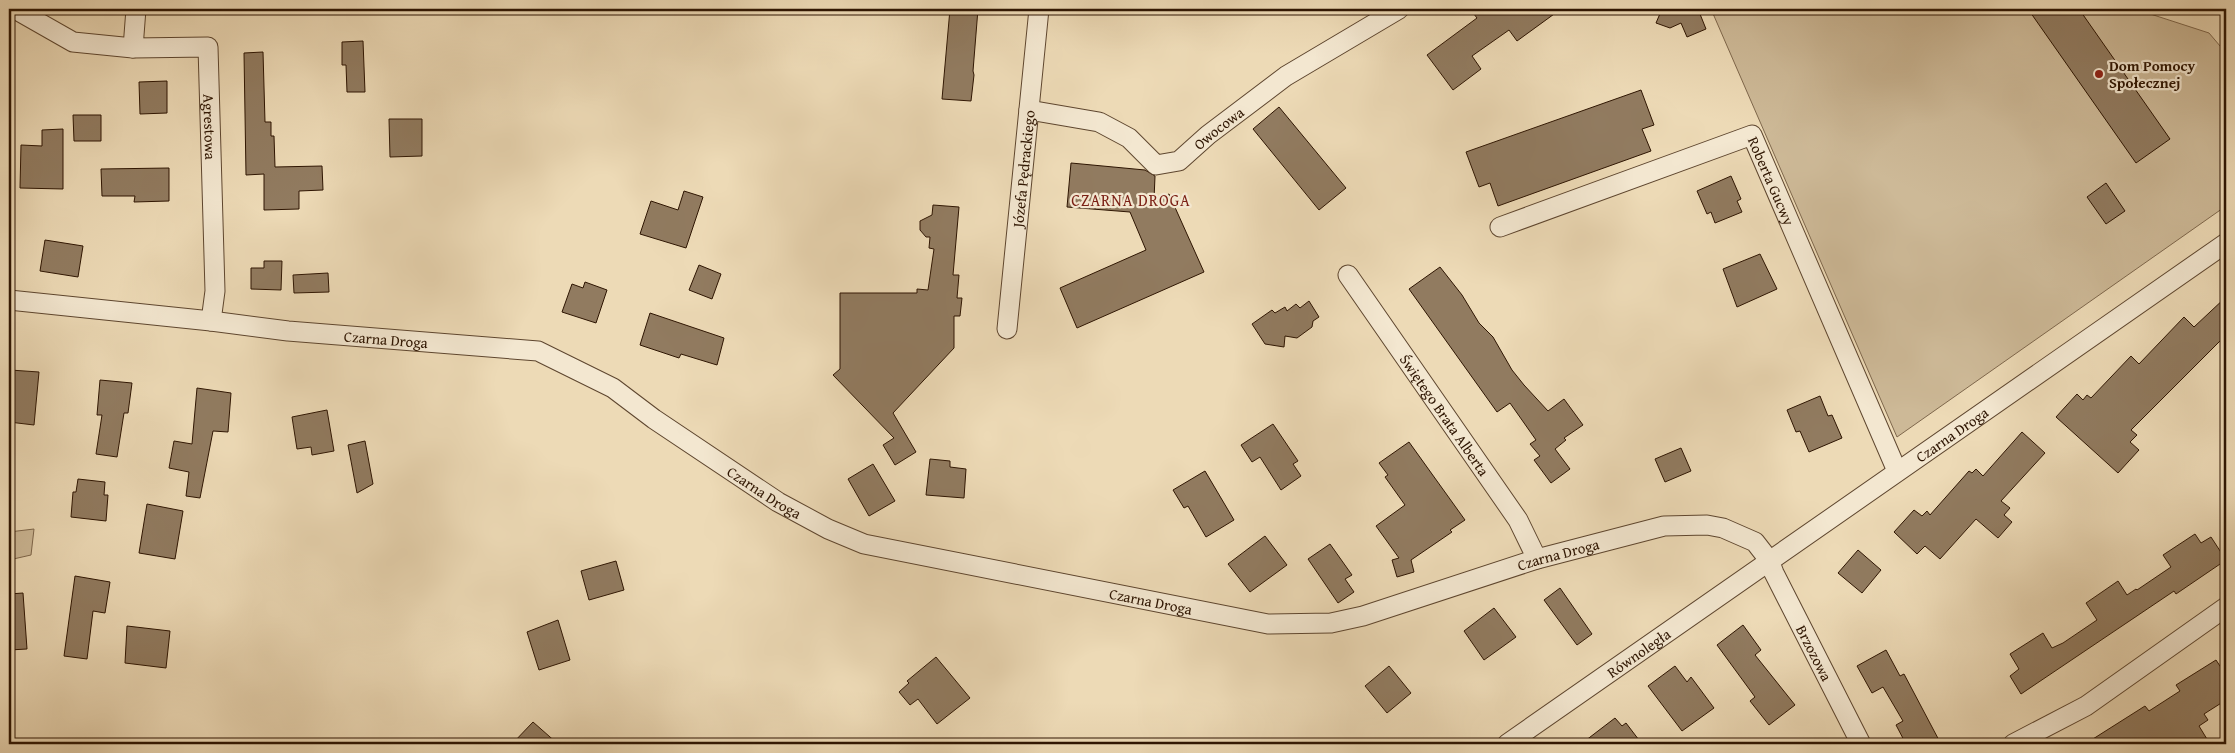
<svg xmlns="http://www.w3.org/2000/svg" width="2235" height="753" font-family="'Gentium Book Plus',serif">
<rect width="100%" height="100%" fill="#eddab6"/>
<filter id="stains"><feTurbulence type="fractalNoise" baseFrequency=".004" numOctaves="4"/><feColorMatrix values="0 0 0 0 .2 0 0 0 0 .09 0 0 0 0 .02 0 0 0 .5 -.17"/></filter>
<radialGradient id="worn" r=".72"><stop offset=".6" stop-color="#630" stop-opacity="0"/><stop offset="1" stop-color="#630" stop-opacity=".3"/></radialGradient>
<g fill="#cdb997" stroke="#7e674c">
<polygon points="1711,9 2135,9 2209,33 2226,53 2226,206 1897,437"/>
<polygon points="34,529 31,555 9,560 9,532"/>
</g>
<g fill="#917b60" stroke="#2e1502">
<polygon points="950,9 978,9 973,71 974,75 971,101 942,99"/>
<polygon points="1470,9 1561,9 1517,41 1509,30 1472,56 1481,69 1453,90 1427,55 1477,18"/>
<polygon points="1662,9 1712,9 1700,14 1706,29 1687,37 1681,23 1670,28 1656,23"/>
<polygon points="2028,9 2079,9 2170,139 2136,163"/>
<polygon points="363,41 365,92 347,92 346,65 342,65 342,42"/>
<polygon points="263,52 265,122 271,122 271,136 274,136 275,167 322,166 323,190 299,191 299,209 264,210 264,174 246,175 244,53"/>
<polygon points="167,81 167,113 140,114 139,82"/>
<polygon points="1641,90 1654,125 1642,129 1651,151 1498,206 1490,183 1479,187 1466,152"/>
<polygon points="1279,107 1346,188 1319,210 1253,129"/>
<polygon points="73,115 101,115 101,141 74,141"/>
<polygon points="389,119 422,119 422,156 390,157"/>
<polygon points="63,129 63,189 20,188 21,145 42,146 42,130"/>
<polygon points="1071,163 1145,170 1155,176 1154,200 1169,194 1204,272 1077,328 1060,288 1146,250 1130,212 1067,207"/>
<polygon points="169,168 169,201 134,202 135,196 102,196 101,169"/>
<polygon points="1731,176 1741,199 1737,201 1742,212 1715,223 1711,212 1707,214 1697,191"/>
<polygon points="2106,183 2125,211 2106,224 2087,197"/>
<polygon points="684,191 703,197 686,248 640,234 651,201 678,210"/>
<polygon points="933,205 959,207 953,275 959,275 957,298 962,298 960,316 954,316 954,348 893,413 916,452 895,465 883,445 894,438 833,375 840,369 840,293 917,293 917,289 928,290 934,249 929,248 930,237 926,237 920,230 920,221 932,215"/>
<polygon points="45,240 83,246 78,277 40,271"/>
<polygon points="1760,254 1777,289 1737,307 1723,269"/>
<polygon points="264,261 282,261 281,290 251,289 251,268 264,268"/>
<polygon points="699,265 721,274 712,299 689,290"/>
<polygon points="1440,267 1462,295 1479,323 1493,337 1512,370 1524,385 1548,411 1564,399 1583,425 1564,438 1566,440 1555,449 1570,469 1551,483 1534,460 1540,456 1530,444 1536,440 1510,403 1497,412 1409,289"/>
<polygon points="328,273 329,292 294,293 293,275"/>
<polygon points="585,282 607,290 596,323 562,312 572,284 583,288"/>
<polygon points="2226,297 2226,335 2131,430 2137,435 2130,442 2139,450 2118,473 2056,417 2077,394 2083,400 2087,395 2091,398 2131,356 2139,364 2184,317 2194,327"/>
<polygon points="1309,301 1319,317 1313,321 1312,327 1297,338 1285,336 1284,347 1265,344 1252,324 1272,310 1275,313 1285,307 1287,311 1296,304 1300,308"/>
<polygon points="650,313 724,338 717,365 681,354 679,358 640,345"/>
<polygon points="10,370 39,372 34,425 9,422"/>
<polygon points="100,380 132,383 128,413 124,413 117,457 96,454 102,415 97,415"/>
<polygon points="197,388 231,393 228,432 213,431 200,498 186,496 189,472 169,468 174,441 192,444"/>
<polygon points="1820,396 1828,416 1832,415 1842,438 1809,452 1800,431 1796,432 1787,410"/>
<polygon points="327,410 334,451 312,455 311,447 297,449 292,417"/>
<polygon points="1273,424 1298,461 1293,464 1301,476 1281,490 1260,457 1252,462 1241,445"/>
<polygon points="2022,432 2045,453 2001,501 2010,508 2004,515 2012,522 1998,538 1976,519 1940,559 1925,546 1917,554 1894,532 1914,510 1922,516 1927,511 1930,515 1969,471 1972,473 1976,469 1983,476"/>
<polygon points="365,441 373,484 357,493 348,445"/>
<polygon points="1409,442 1465,520 1450,530 1452,532 1411,560 1414,572 1397,577 1392,560 1399,558 1376,526 1405,505 1385,477 1388,475 1379,463"/>
<polygon points="1681,448 1691,471 1665,482 1655,459"/>
<polygon points="930,459 950,461 950,467 966,469 964,498 926,495"/>
<polygon points="873,464 895,501 869,516 848,479"/>
<polygon points="1205,471 1234,520 1206,537 1188,506 1184,508 1173,490"/>
<polygon points="78,479 105,482 104,495 108,495 106,521 71,517 73,492 76,492"/>
<polygon points="147,504 183,511 175,559 139,553"/>
<polygon points="2195,534 2201,543 2211,537 2226,560 2176,594 2174,591 2021,694 2010,676 2019,669 2010,654 2043,633 2052,648 2063,643 2097,620 2086,603 2118,581 2127,595 2136,589 2137,590 2171,567 2163,555"/>
<polygon points="1265,536 1287,565 1250,592 1228,564"/>
<polygon points="1330,544 1352,575 1345,579 1354,592 1338,603 1308,559"/>
<polygon points="1858,550 1881,570 1862,593 1838,573"/>
<polygon points="616,561 624,590 589,600 581,571"/>
<polygon points="75,576 110,582 105,613 93,611 87,659 64,656"/>
<polygon points="1560,588 1592,634 1577,645 1544,600"/>
<polygon points="23,593 27,649 9,650 9,594"/>
<polygon points="1494,608 1516,637 1484,660 1464,631"/>
<polygon points="558,620 570,660 539,670 527,632"/>
<polygon points="1743,625 1761,650 1755,655 1795,705 1769,725 1750,701 1755,697 1717,645"/>
<polygon points="127,626 170,631 166,668 125,663"/>
<polygon points="1886,650 1900,676 1904,674 1941,744 1906,744 1896,725 1903,721 1883,687 1872,693 1857,666"/>
<polygon points="936,657 970,698 937,724 918,699 910,705 899,692 909,683 907,681"/>
<polygon points="2216,660 2226,675 2226,700 2204,714 2208,720 2199,726 2210,744 2085,744 2145,706 2149,711 2180,691 2176,685"/>
<polygon points="1389,666 1411,693 1387,713 1365,686"/>
<polygon points="1675,666 1687,682 1691,677 1714,708 1682,731 1648,686"/>
<polygon points="1615,718 1622,726 1626,723 1642,744 1581,744"/>
<polygon points="533,722 558,744 512,744"/>
</g>
<g fill="none" stroke-linecap="round" stroke-linejoin="round">
<defs>
<g id="minor">
<polyline points="15,9 73,42 133,48"/>
<path id="s1" d="M136 9 133 48 208 47 215 291 211 321"/>
<path id="s2" d="M1029 110 1099 122 1129 138 1156 165 1179 161 1208 135 1286 76 1399 9"/>
<path id="s3" d="M1500 227 1752 135 1897 471"/>
<path id="s4" d="M1348 275 1518 520 1537 559"/>
<path id="s5" d="M9 300 211 321 288 331 538 351 613 388 654 419 778 502 828 529 864 544 1268 624 1331 623 1363 616 1537 559 1664 526 1707 525 1723 528 1755 542 1769 560 1774 573 1861 744"/>
<path id="s6" d="M1007 329 1039 9"/>
<path id="s7" d="M1507 744 2226 243"/>
<polyline points="2013,744 2086,706 2226,607"/>
</g>
</defs>
<use href="#minor" stroke="#5e462f" stroke-width="21"/>
<use href="#minor" stroke="#f3e7d0" stroke-width="19"/>
</g>
<circle fill="#8f2418" stroke="#f3e7d0" stroke-width="2" cx="2099" cy="74" r="5"/>
<g text-anchor="middle" dominant-baseline="central" stroke-width="4.5" stroke-linejoin="round" paint-order="stroke">
<g font-size="15" font-weight="bold" fill="#2e1502" stroke="#f3e7d0" text-anchor="start">
<text x="2109" y="65">Dom Pomocy<tspan x="2109" dy="17">Społecznej</tspan></text>
</g>
<g font-size="15" fill="#2e1502" stroke="#f3e7d0">
<text stroke="none"><textPath href="#s1" startOffset="194">Agrestowa</textPath></text>
<text stroke="none"><textPath href="#s2" startOffset="218">Owocowa</textPath></text>
<text stroke="none"><textPath href="#s6" startOffset="161">Józefa Pędrackiego</textPath></text>
<text stroke="none"><textPath href="#s3" startOffset="318">Roberta Gucwy</textPath></text>
<text stroke="none"><textPath href="#s5" startOffset="379">Czarna Droga</textPath></text>
<text stroke="none"><textPath href="#s4" startOffset="170">Świętego Brata Alberta</textPath></text>
<text stroke="none"><textPath href="#s7" startOffset="542">Czarna Droga</textPath></text>
<text stroke="none"><textPath href="#s5" startOffset="799">Czarna Droga</textPath></text>
<text stroke="none"><textPath href="#s5" startOffset="1624">Czarna Droga</textPath></text>
<text stroke="none"><textPath href="#s5" startOffset="1204">Czarna Droga</textPath></text>
<text stroke="none"><textPath href="#s7" startOffset="160">Równoległa</textPath></text>
<text stroke="none"><textPath href="#s5" startOffset="1954">Brzozowa</textPath></text>
</g>
<g font-size="16" letter-spacing="1" fill="#7a1f14" stroke="#f3e7d0">
<text x="1131" y="200">CZARNA DROGA</text>
</g>
</g>
<rect width="2235" height="753" fill="none" stroke="#eddab6" stroke-width="30"/>
<rect x="10" y="10" width="2215" height="733" fill="none" stroke="#2e1502" stroke-width="2.5"/>
<rect x="15" y="15" width="2205" height="723" fill="none" stroke="#2e1502"/>
<rect width="100%" height="100%" filter="url(#stains)"/>
<rect width="100%" height="100%" fill="url(#worn)"/>
</svg>
